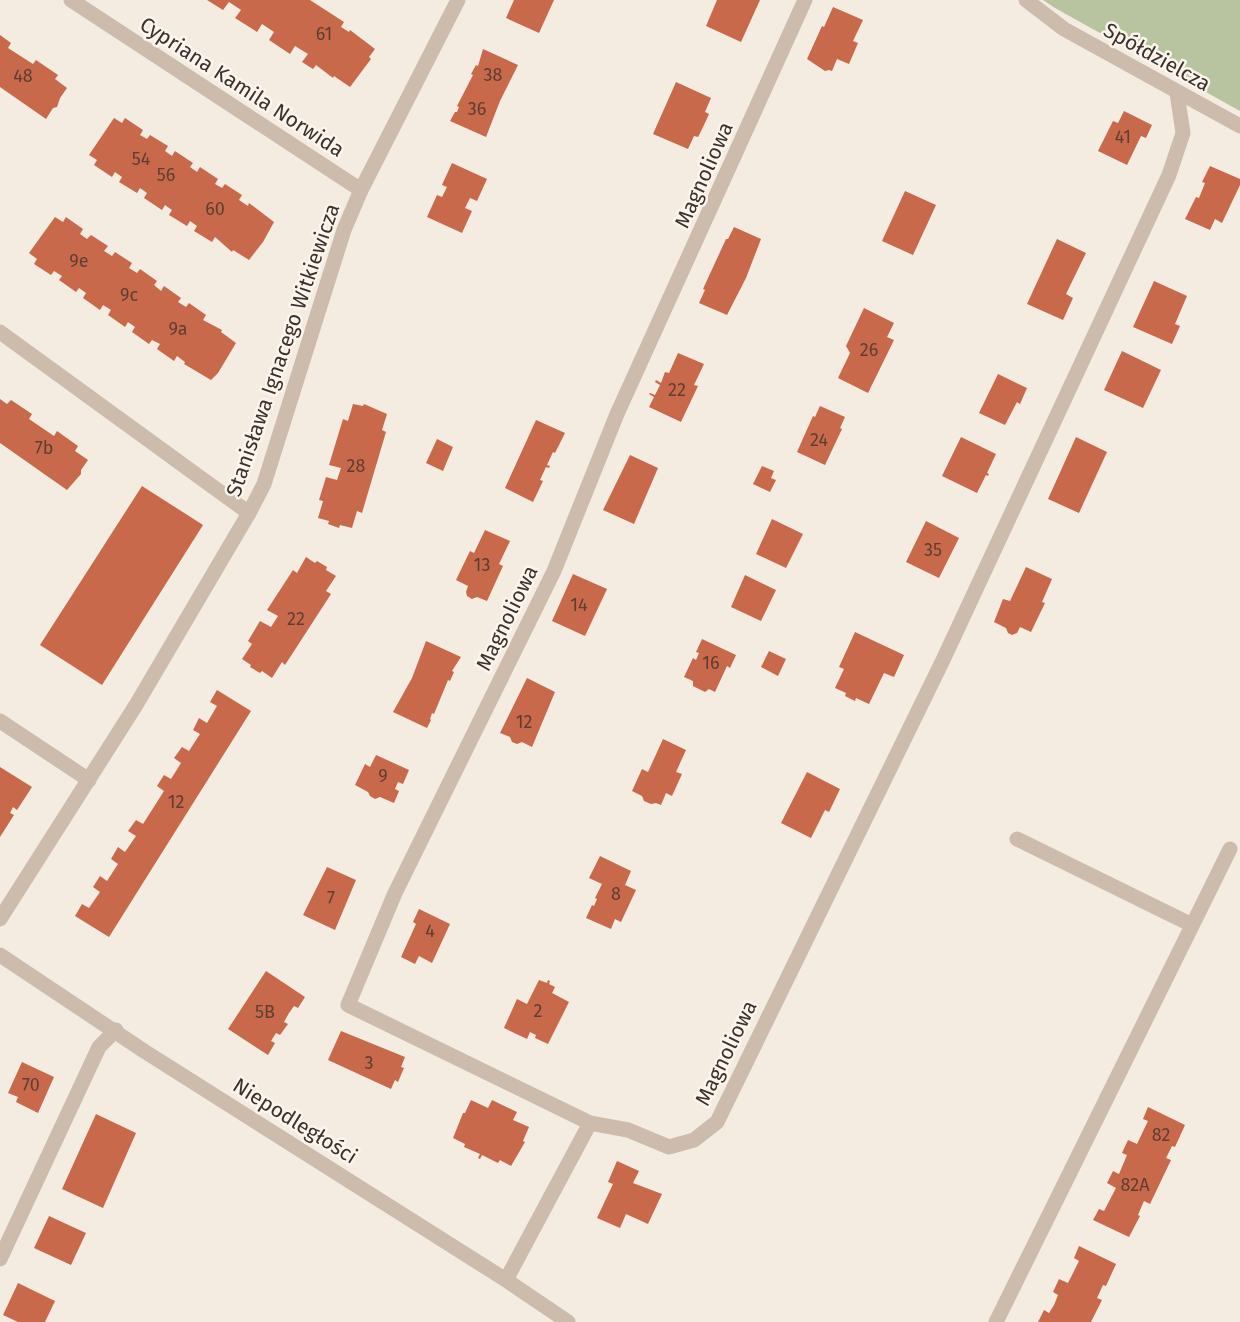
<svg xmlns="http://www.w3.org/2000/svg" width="1240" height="1322" font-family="'Fira Sans',sans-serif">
<rect width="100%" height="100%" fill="#f4ebe1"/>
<polygon fill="#b8c4a0" points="1043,0 1240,0 1240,111 1055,8"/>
<g fill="#c8694b">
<polygon points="207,0 310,0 344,22 341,27 349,32 350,30 375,49 369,57 371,59 350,87 334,76 333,78 316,65 313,69 302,62 308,54 295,46 290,54 269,40 274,32 262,24 257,32 235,18 241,10 229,2 223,10"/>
<polygon points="514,0 554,0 539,33 506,18"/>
<polygon points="717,0 760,0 741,42 706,26"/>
<polygon points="833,7 863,20 853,41 858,43 849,64 837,59 832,71 829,70 825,71 807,59 822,26 824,27"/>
<polygon points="0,35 11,43 8,48 33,64 36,60 58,75 55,79 67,88 60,98 57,107 53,108 46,119 0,87"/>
<polygon points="483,49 518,65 500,101 486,137 450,121 455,112 457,112 459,107 457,106 473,75 471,74 476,65 478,66"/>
<polygon points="676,82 711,98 705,112 709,114 704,125 698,137 694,136 688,149 653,134"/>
<polygon points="1124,111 1152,125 1146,138 1141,136 1127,165 1098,151 1113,121 1118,123"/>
<polygon points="114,118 122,123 125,118 143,130 140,135 147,139 150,135 168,146 165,151 172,156 175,151 193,163 190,167 197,172 200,167 218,179 215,184 222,188 225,184 242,195 239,200 248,206 249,203 274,222 263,242 249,260 233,250 232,252 215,237 212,242 194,231 197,226 190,221 187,226 169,215 172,210 165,205 162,210 144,198 147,193 140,188 137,193 119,182 122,177 115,172 112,177 94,165 97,160 89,155"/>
<polygon points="452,163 487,179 477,201 470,198 465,208 472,211 462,233 427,217 437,195 442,197 447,187 442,185"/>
<polygon points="1210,166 1240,179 1240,185 1222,223 1215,219 1210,230 1185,219 1196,197 1199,198 1205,183 1202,182"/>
<polygon points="905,191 936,205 913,255 882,241"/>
<polygon points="55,217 63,222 66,217 83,229 80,234 87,239 91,235 108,246 104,251 112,256 115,252 132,263 129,268 137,273 140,269 157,281 154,285 161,291 164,286 181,298 178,302 186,307 189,303 206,315 203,320 222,330 221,332 236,343 218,373 211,380 184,364 185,362 177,356 174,361 157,349 160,344 152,340 149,344 132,332 135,327 128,322 125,327 108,315 111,310 103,305 100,310 83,298 86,293 79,288 76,292 59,280 62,276 54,271 51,275 34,264 37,259 29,253"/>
<polygon points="734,227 761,239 746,278 727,315 699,303 705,290 703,289 726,239 728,239"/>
<polygon points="1057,239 1086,253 1066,294 1073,298 1063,320 1027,304"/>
<polygon points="1154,281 1187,296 1175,324 1180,326 1172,344 1133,327"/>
<polygon points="864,308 894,323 887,337 894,340 868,393 838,378 850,353 846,346"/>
<polygon points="1122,351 1161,370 1143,408 1104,390"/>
<polygon points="678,353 704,364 694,385 698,386 681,422 649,407 654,397 649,394 650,393 655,395 660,385 655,382 656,380 661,383 665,372 669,373"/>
<polygon points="998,374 1027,388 1020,404 1017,402 1005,425 979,413"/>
<polygon points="0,399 7,404 11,400 32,414 29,419 54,436 57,431 78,446 75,451 88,460 81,470 81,474 67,490 0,443"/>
<polygon points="353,404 363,406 364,404 387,414 382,430 386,432 362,513 357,511 352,528 340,525 339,528 328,524 329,521 318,518 323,501 319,500 326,477 337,480 341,468 329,465 343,419 348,421"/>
<polygon points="820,406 845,417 840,428 842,429 825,465 797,452 813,416 815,417"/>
<polygon points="536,420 565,433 555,453 553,452 547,465 550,466 549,468 546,467 540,480 543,481 533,502 505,488"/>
<polygon points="961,437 996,454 987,473 989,474 988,476 986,475 977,493 942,476"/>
<polygon points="1076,437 1107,452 1079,513 1048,499"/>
<polygon points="437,439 453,447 443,471 426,463"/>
<polygon points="630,455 658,468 634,524 603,510"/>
<polygon points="762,466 774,471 771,478 776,480 770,492 753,484"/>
<polygon points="142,486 203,525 102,685 40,645"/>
<polygon points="772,519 803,534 786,568 756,554"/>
<polygon points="926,521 959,538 939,578 906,562"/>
<polygon points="485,530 510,541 499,564 503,566 487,601 477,597 472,599 467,596 466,592 468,586 456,580 470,551 474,553"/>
<polygon points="306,557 315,563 317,561 327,567 326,570 336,576 326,591 331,594 285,665 282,662 272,678 262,671 260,673 250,667 251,665 242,659 252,644 248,641 260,621 271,627 278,616 267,610 293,570 297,573"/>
<polygon points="1026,567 1052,579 1042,602 1045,603 1031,632 1020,627 1017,633 1012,635 1008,633 1006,628 994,622 1003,599 1010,601"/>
<polygon points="573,574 607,589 585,636 552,621"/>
<polygon points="745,575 776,590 761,621 731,607"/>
<polygon points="855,632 904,655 894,677 884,673 869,704 856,698 855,701 845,696 846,693 835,688 844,669 839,667"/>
<polygon points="702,639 736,655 730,668 727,666 715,692 709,689 705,692 693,686 693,681 684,677 693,658 696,660 699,653 696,652"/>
<polygon points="426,641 461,657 452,671 454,672 450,681 448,680 434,714 432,713 430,719 431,720 427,728 393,712 412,678"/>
<polygon points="769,651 786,659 778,676 761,667"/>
<polygon points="527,678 555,692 532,747 522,742 517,744 512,742 510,737 500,733"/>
<polygon points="217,690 251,711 109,937 75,916 82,904 89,908 100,892 93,887 100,876 107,881 118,864 111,859 118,847 125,852 136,836 128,831 136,820 143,824 164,791 157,786 164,775 171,779 181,763 174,758 182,747 189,751 200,734 193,730 199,718 207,723 217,706 210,702"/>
<polygon points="663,739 686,750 676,772 682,774 672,796 666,793 661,805 656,803 651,804 644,801 642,796 632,791 642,769 648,772"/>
<polygon points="376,755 409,770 403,784 398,782 395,789 399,791 394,803 380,797 375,799 370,796 368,792 355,785 365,764 370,767"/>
<polygon points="0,767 32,787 17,810 13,807 10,813 14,815 0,837"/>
<polygon points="807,772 840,789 829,812 825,810 811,838 781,823"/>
<polygon points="600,856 631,871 625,885 636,890 621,922 615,919 611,929 586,918 592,905 594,906 597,899 595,898 602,884 589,878"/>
<polygon points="327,867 356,880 335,930 303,915"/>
<polygon points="419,909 450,924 432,963 419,956 415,964 401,957 416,924 413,922"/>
<polygon points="266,971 305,997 298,1008 294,1006 289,1013 284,1022 288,1024 280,1035 276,1033 271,1041 275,1043 268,1055 228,1029"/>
<polygon points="539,980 547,983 548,980 550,981 549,984 555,987 552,993 569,1002 548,1044 535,1038 536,1035 530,1032 527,1039 504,1028 517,999 527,1004"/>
<polygon points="341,1031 405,1057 401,1067 404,1068 398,1082 395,1080 391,1089 328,1060"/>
<polygon points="22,1062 54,1077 38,1113 16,1102 18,1097 8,1093"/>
<polygon points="471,1100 488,1108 492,1100 517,1112 513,1120 529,1127 523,1141 525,1142 511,1166 500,1160 498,1163 482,1155 480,1159 478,1158 480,1154 464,1147 465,1144 453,1138 463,1113 465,1113"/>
<polygon points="1148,1107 1185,1125 1175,1147 1172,1146 1166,1158 1171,1160 1150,1204 1144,1201 1138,1215 1140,1216 1129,1237 1093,1220 1099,1209 1104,1211 1116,1188 1107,1183 1113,1171 1119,1174 1127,1155 1122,1153 1128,1140 1137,1144 1148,1121 1143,1119"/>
<polygon points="96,1114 136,1133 103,1208 62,1189"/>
<polygon points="617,1161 639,1171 633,1183 662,1194 648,1224 626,1214 620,1228 597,1218 613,1184 608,1182"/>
<polygon points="49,1216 86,1233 71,1265 34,1248"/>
<polygon points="1079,1246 1116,1264 1106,1286 1103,1285 1097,1298 1102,1300 1091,1322 1038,1322 1044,1310 1049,1313 1054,1305 1058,1295 1053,1292 1059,1279 1068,1283 1079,1261 1074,1258"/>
<polygon points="18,1283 55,1301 45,1322 18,1322 3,1315"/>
</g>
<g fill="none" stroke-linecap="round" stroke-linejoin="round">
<g stroke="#cdbbac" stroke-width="15">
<polyline points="71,0 361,190"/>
<polyline points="805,0 617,414 554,571 395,893 348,1005 590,1123 628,1130 669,1147 694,1140 717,1122 943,660 1169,175 1183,133 1177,93"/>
<polyline points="1026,0 1064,29 1240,126"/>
<polyline points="0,332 249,513"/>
<polyline points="0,721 89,780"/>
<polyline points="1017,839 1192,925"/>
<polyline points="0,919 136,705 249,513 264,484 344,230 361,190 458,0"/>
<polyline points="0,955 144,1051 506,1280 568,1322"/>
<polyline points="0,1259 99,1047 116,1030"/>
<polyline points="506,1280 590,1123"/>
<polyline points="996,1322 1230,849"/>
</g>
</g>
<g text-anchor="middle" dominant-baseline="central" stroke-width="5" stroke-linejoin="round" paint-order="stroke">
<g font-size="18" fill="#5e3e33">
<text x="324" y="34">61</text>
<text x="493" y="75">38</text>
<text x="23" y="76">48</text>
<text x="477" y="109">36</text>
<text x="1123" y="137">41</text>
<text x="141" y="159">54</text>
<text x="166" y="175">56</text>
<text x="215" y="209">60</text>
<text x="79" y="261">9e</text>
<text x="129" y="295">9c</text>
<text x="178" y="329">9a</text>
<text x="869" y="350">26</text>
<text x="677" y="390">22</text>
<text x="819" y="440">24</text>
<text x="44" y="448">7b</text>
<text x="356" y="466">28</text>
<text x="933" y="550">35</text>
<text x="482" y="565">13</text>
<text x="579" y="605">14</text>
<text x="296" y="619">22</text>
<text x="711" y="663">16</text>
<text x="524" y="722">12</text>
<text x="383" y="776">9</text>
<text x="176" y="802">12</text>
<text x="616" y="894">8</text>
<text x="331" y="898">7</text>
<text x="430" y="931">4</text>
<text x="538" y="1011">2</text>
<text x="265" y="1012">5B</text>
<text x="369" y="1063">3</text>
<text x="31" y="1085">70</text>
<text x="1161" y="1135">82</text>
<text x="1135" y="1185">82A</text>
</g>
<g font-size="21" fill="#3b302b" stroke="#fbf5ee">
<text transform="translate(1157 57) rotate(29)">Spółdzielcza</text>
<text transform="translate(242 87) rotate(33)">Cypriana Kamila Norwida</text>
<text transform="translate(704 175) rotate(-66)">Magnoliowa</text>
<text transform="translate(283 350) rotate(-71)">Stanisława Ignacego Witkiewicza</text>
<text transform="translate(507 618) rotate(-64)">Magnoliowa</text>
<text transform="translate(726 1053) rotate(-64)">Magnoliowa</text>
<text transform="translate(295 1121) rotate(32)">Niepodległości</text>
</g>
</g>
</svg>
